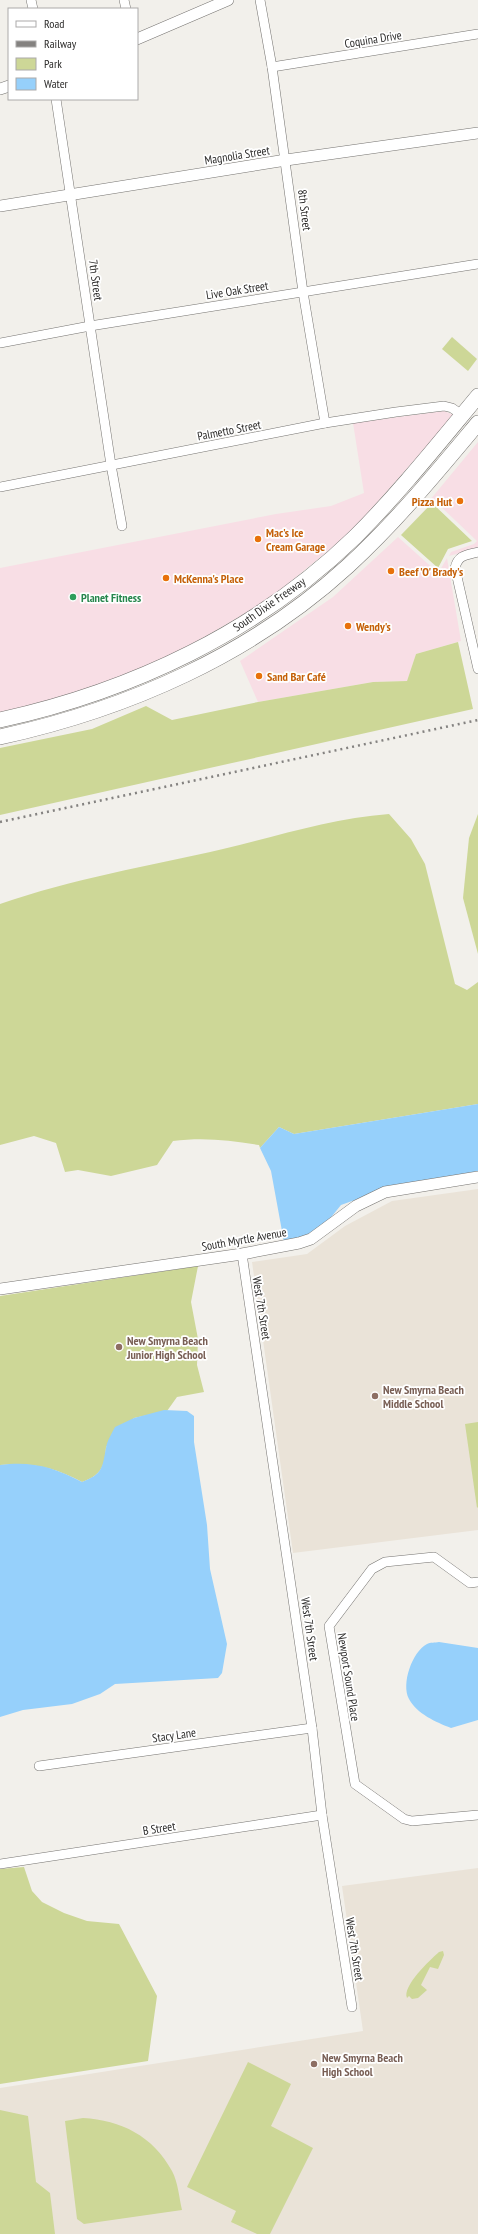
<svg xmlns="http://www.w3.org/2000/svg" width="478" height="2234" font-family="'PT Sans Narrow',sans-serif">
<rect width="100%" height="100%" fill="#f2f0eb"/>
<g fill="#f8dee5">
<polygon points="444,411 454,415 351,532 268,600 208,635 145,669 62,699 0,716 0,568 276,514 331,506 364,493 353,423"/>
<polygon points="478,442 478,548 449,556 451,552 474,544 477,541 435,501 430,500"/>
<polygon points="398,537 436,571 440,570 447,558 461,641 416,654 407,681 373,682 258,702 240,661 333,597"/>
</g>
<g fill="#eae3d8">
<polygon points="478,1189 478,1530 293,1553 252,1262 307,1254 345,1226 392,1201"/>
<polygon points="478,1868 478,2234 0,2234 0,2088 363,2031 342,1886"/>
</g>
<g fill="#cdd797">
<polygon points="452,337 477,359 468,371 442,349"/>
<polygon points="432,503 472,541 448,549 438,568 401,535"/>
<polygon points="458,642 473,709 0,815 0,748 92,729 146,706 172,720 258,702 373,682 407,681 416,654"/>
<path d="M389 814 411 839 425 864 455 984 467 990 478 982V1104L294 1134 279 1127 260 1148 259 1145C230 1140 202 1137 173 1141L157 1165 111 1176 78 1170 65 1172 56 1143 34 1136 0 1145V904C72 879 149 866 223 849 278 836 333 818 389 814Z"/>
<polygon points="478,814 478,954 463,898 469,838"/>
<path d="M198 1266 191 1302 198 1339 197 1365 204 1392 177 1397 167 1411 134 1418 106 1447C105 1467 101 1475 82 1482 55 1467 30 1462 0 1465V1296Z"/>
<polygon points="478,1422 478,1507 477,1508 465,1424"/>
<polygon points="24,1867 32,1891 42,1902 64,1913 87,1921 119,1924 157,1996 148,2061 0,2084 0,1869"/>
<path d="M443 1951 444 1955 438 1969 430 1967 421 1985 427 1990 418 1998 412 1999 409 1996 407 1998C402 1986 430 1960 439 1952Z"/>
<polygon points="248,2062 291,2084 271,2126 313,2148 270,2234 257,2234 231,2222 236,2211 187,2187"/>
<polygon points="0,2110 28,2116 36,2182 50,2193 55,2234 0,2234"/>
<path d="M83 2118C121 2120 153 2136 172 2171 178 2182 179 2197 182 2210L84 2224 77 2219 65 2121Z"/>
</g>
<g fill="#96d0fb">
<polygon points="478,1104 478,1171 366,1196 341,1205 328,1221 308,1235 284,1242 271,1171 260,1148 279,1127 294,1134"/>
<path d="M164 1410 187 1411 194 1416V1442L207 1525 210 1569 227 1644 222 1673 218 1678 115 1684 100 1694 72 1704 23 1710 0 1717V1465C32 1461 53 1467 82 1482 103 1474 102 1468 106 1448 107 1441 112 1433 115 1427L134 1418Z"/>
<path d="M439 1642 478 1648V1720L451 1728C436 1722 417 1714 409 1699 401 1684 412 1652 427 1644 430 1642 435 1643 439 1642Z"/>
</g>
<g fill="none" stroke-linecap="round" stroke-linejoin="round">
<defs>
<g id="minor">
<polyline points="31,0 33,9"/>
<polyline points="124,0 126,9"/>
<polyline points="260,0 272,67 303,292 325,423"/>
<polyline points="272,67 478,34"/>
<polyline points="56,99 111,465 122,526"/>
<polyline points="0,343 90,326 478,264"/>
<polyline points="0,487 325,423 396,412 444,406 452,408 462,415"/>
<path d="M478 552C466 555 458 555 455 568L478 669"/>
<polyline points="242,1254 312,1728 322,1815 352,2007"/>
<polyline points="478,1582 470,1583 434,1557 385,1562 372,1569 329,1626 355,1784 404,1819 412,1821 478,1815"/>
<polyline points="39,1766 312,1728"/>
<polyline points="0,1864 322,1815"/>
</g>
<g id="tertiary">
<polyline points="137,39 228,0"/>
<polyline points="0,89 9,86"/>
<polyline points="0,206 286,160 478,133"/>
<polyline points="0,1289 242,1254 299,1243 311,1239 356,1206 385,1192 478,1177"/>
</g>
<g id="primary">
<path d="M0 720C132 691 257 632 355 537 399 493 438 444 478 396"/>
<path d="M0 737C128 709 251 655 348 566 396 522 437 472 478 423"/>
</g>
</defs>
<use href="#minor" stroke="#757370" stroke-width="10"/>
<use href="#tertiary" stroke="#757370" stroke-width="12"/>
<use href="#primary" stroke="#757370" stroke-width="16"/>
<use href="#minor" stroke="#fff" stroke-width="9"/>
<use href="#tertiary" stroke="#fff" stroke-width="11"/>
<use href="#primary" stroke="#fff" stroke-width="15"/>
<polyline stroke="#848280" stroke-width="2.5" stroke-dasharray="2 4" stroke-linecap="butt" points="0,822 478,720"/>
</g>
<g fill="#e8710a" stroke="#fff" stroke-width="1.5">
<circle cx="460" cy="501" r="4"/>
<circle cx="258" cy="539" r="4"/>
<circle cx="391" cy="571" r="4"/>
<circle cx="166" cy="578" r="4"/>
<circle cx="348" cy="626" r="4"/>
<circle cx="259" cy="676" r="4"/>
</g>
<circle fill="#2e9e5b" stroke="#fff" stroke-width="1.5" cx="73" cy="597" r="4"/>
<g fill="#8d6e63" stroke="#fff" stroke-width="1.5">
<circle cx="119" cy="1347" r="4"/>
<circle cx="375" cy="1396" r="4"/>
<circle cx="314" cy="2064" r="4"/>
</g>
<g text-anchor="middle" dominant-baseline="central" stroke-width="3.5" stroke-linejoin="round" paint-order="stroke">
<g font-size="12" fill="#2c2b2a" stroke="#fff">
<text transform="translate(373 39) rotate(-9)">Coquina Drive</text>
<text transform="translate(237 155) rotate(-9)">Magnolia Street</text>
<text transform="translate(305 210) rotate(83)">8th Street</text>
<text transform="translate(96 280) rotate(82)">7th Street</text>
<text transform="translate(237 290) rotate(-9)">Live Oak Street</text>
<text transform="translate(229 430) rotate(-11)">Palmetto Street</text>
<text transform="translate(269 604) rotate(-35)">South Dixie Freeway</text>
<text transform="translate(244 1239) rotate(-10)">South Myrtle Avenue</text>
<text transform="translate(262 1308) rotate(81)">West 7th Street</text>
<text transform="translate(310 1629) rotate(82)">West 7th Street</text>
<text transform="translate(349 1677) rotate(81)">Newport Sound Place</text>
<text transform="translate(174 1735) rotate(-8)">Stacy Lane</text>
<text transform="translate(159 1828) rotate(-9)">B Street</text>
<text transform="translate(355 1949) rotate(81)">West 7th Street</text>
</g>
<g font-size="12" font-weight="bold" fill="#c56008" stroke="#fff" text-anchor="start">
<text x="452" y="501" text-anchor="end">Pizza Hut</text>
<text x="266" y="532">Mac's Ice<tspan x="266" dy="14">Cream Garage</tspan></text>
<text x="399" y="571">Beef 'O' Brady's</text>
<text x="174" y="578">McKenna's Place</text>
<text x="356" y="626">Wendy's</text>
<text x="267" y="676">Sand Bar Café</text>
</g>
<g font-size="12" font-weight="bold" fill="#27864d" stroke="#fff" text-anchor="start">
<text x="81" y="597">Planet Fitness</text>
</g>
<g font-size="12" font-weight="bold" fill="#785e54" stroke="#fff" text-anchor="start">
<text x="127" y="1340">New Smyrna Beach<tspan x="127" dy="14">Junior High School</tspan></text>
<text x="383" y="1389">New Smyrna Beach<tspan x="383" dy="14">Middle School</tspan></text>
<text x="322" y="2057">New Smyrna Beach<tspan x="322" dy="14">High School</tspan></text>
</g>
</g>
<rect x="8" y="8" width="130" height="92" fill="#ffffff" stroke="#abaaaa"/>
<rect x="16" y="21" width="20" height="6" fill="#ffffff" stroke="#abaaaa"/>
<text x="44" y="28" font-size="12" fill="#2c2b2a">Road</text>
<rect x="16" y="41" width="20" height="6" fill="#848280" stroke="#abaaaa"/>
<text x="44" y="48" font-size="12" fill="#2c2b2a">Railway</text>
<rect x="16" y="58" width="20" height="12" fill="#cdd797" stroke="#abaaaa"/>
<text x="44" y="68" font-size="12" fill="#2c2b2a">Park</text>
<rect x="16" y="78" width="20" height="12" fill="#96d0fb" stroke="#abaaaa"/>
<text x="44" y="88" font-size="12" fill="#2c2b2a">Water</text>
</svg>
